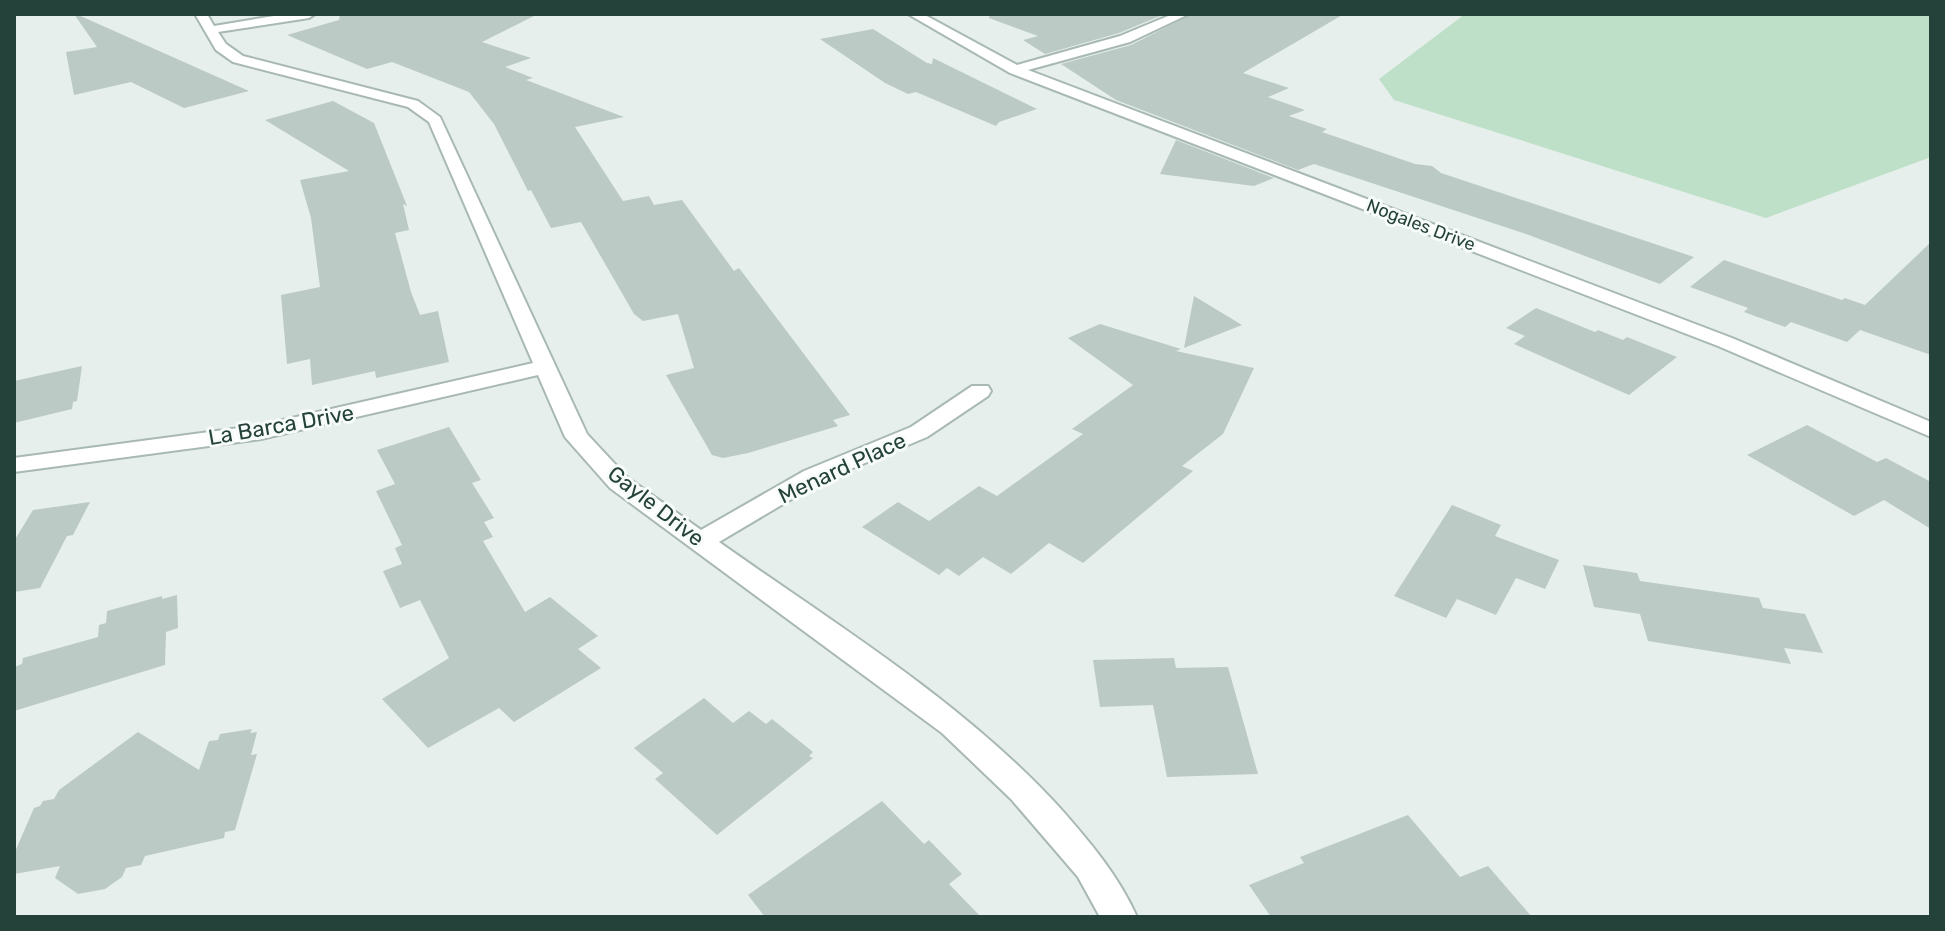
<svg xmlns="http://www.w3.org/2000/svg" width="1945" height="931" font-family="Rubik,sans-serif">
<rect width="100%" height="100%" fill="#e6efeb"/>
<polygon fill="#bfe0c8" points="1465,14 1931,14 1931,157 1766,218 1394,100 1379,79"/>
<g fill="#bbcac4">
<polygon points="74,14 76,14 249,91 184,108 131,82 74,95 66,52 97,47"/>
<polygon points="340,14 538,14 482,42 531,58 505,67 533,78 526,80 624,117 575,127 623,201 649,196 654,205 682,200 734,271 739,268 850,415 833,420 838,426 748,453 723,458 712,455 666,375 694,368 678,314 643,321 634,314 581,222 551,228 531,190 528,191 494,124 469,92 392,62 367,69 287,35 339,20"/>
<polygon points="990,14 1165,14 1119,33 1045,54 1023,40 1038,36 989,18"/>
<polygon points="1192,14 1344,14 1243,73 1289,88 1268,97 1305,110 1289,116 1327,129 1322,132 1415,164 1432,166 1441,173 1694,257 1660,284 1526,234 1314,164 1298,170 1116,100 1061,64 1131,45"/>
<polygon points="873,29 927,63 932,64 933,58 1037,109 999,122 996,126 916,92 908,94 885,83 820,39"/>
<polygon points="333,101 374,123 407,206 403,204 409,230 395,233 411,292 420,315 438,311 449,362 376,378 375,371 312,385 310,359 287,364 281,295 320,287 311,218 300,180 349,171 265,120"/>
<polygon points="1176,140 1274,178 1254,186 1160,174"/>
<polygon points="1931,242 1931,355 1860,330 1847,342 1791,322 1785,327 1744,312 1748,308 1690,287 1724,260 1842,300 1845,298 1865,305"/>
<polygon points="1194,296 1242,325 1184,348"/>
<polygon points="1536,308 1595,332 1598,330 1623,340 1627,337 1677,357 1629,395 1514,344 1525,336 1506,328"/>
<polygon points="1100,324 1181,349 1176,351 1254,368 1223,434 1182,466 1193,471 1083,563 1049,543 1011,574 983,557 959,576 947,568 939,575 862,527 898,502 929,521 979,486 997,496 1083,434 1072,429 1133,385 1068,338"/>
<polygon points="82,366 77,401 73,402 72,409 14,423 14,381"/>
<polygon points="1807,425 1877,462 1886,458 1931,482 1931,529 1884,500 1854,516 1747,455"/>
<polygon points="449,427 481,480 472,483 494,518 484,522 493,537 483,541 525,612 550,597 598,636 578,649 601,668 514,722 499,708 428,748 382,699 449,658 420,600 400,608 383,571 402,564 395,548 402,545 376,491 395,484 377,450"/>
<polygon points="90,502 73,535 67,536 40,588 14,592 14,541 33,510"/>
<polygon points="1452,505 1501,525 1495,536 1559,560 1545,589 1516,578 1496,615 1457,599 1446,618 1394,596"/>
<polygon points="1583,565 1637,573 1640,581 1759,598 1763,608 1805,614 1823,653 1784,648 1791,664 1648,641 1640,614 1594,607"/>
<polygon points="177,595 178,628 166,632 165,665 14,711 14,667 22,664 23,658 98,637 99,625 106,623 107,611 162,596 162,599"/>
<polygon points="1174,658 1176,668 1228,667 1258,774 1167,777 1153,705 1100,707 1093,660"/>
<polygon points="704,698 733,723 749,711 766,724 772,719 813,752 809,756 813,758 717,835 655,779 663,773 634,748"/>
<polygon points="252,729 250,733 257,732 251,755 257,754 235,830 225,832 224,838 145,856 141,865 126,868 122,877 105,889 78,894 55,878 60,866 14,874 14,854 34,808 40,806 43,801 54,799 59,790 138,732 199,770 209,741 218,740 220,734"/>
<polygon points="882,801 924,844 929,840 962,874 949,884 981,917 765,917 748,895"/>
<polygon points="1408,815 1460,877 1488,866 1532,917 1271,917 1249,885 1304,863 1300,857"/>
</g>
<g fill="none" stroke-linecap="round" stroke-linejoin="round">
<defs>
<g id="minor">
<path d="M195 14H207L214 26 286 14H315L309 18 218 32 226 44 243 56 418 101 440 117 587 434 628 478 701 530 804 471 911 427 972 386H988L991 391 988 396 927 437 822 481 719 542C836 625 962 701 1060 808 1090 842 1118 875 1137 917H1100L1078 877 1011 799 942 733 610 488 565 437 538 375 261 439 14 472V458L261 425 533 363 429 122 408 107 233 62 216 50Z"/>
<polygon points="908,14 923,14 1017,65 1120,36 1173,14 1189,14 1130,42 1028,70 1732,338 1931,422 1931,437 1718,346 1010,73"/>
</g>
</defs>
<use href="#minor" stroke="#a8b8b2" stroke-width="4"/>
<use href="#minor" fill="#fff" fill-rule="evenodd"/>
</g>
<g text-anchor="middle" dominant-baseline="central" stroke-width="6" stroke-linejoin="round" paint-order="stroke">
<g font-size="18" fill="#24423a" stroke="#f7fbf9">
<text transform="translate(1421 225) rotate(21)">Nogales Drive</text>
</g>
<g font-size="22" fill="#24423a" stroke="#f7fbf9">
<text transform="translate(281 425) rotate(-10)">La Barca Drive</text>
<text transform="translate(842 468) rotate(-25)">Menard Place</text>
<text transform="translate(656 506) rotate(38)">Gayle Drive</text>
</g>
</g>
<rect width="1945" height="931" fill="none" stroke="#24423a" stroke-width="32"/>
</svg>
